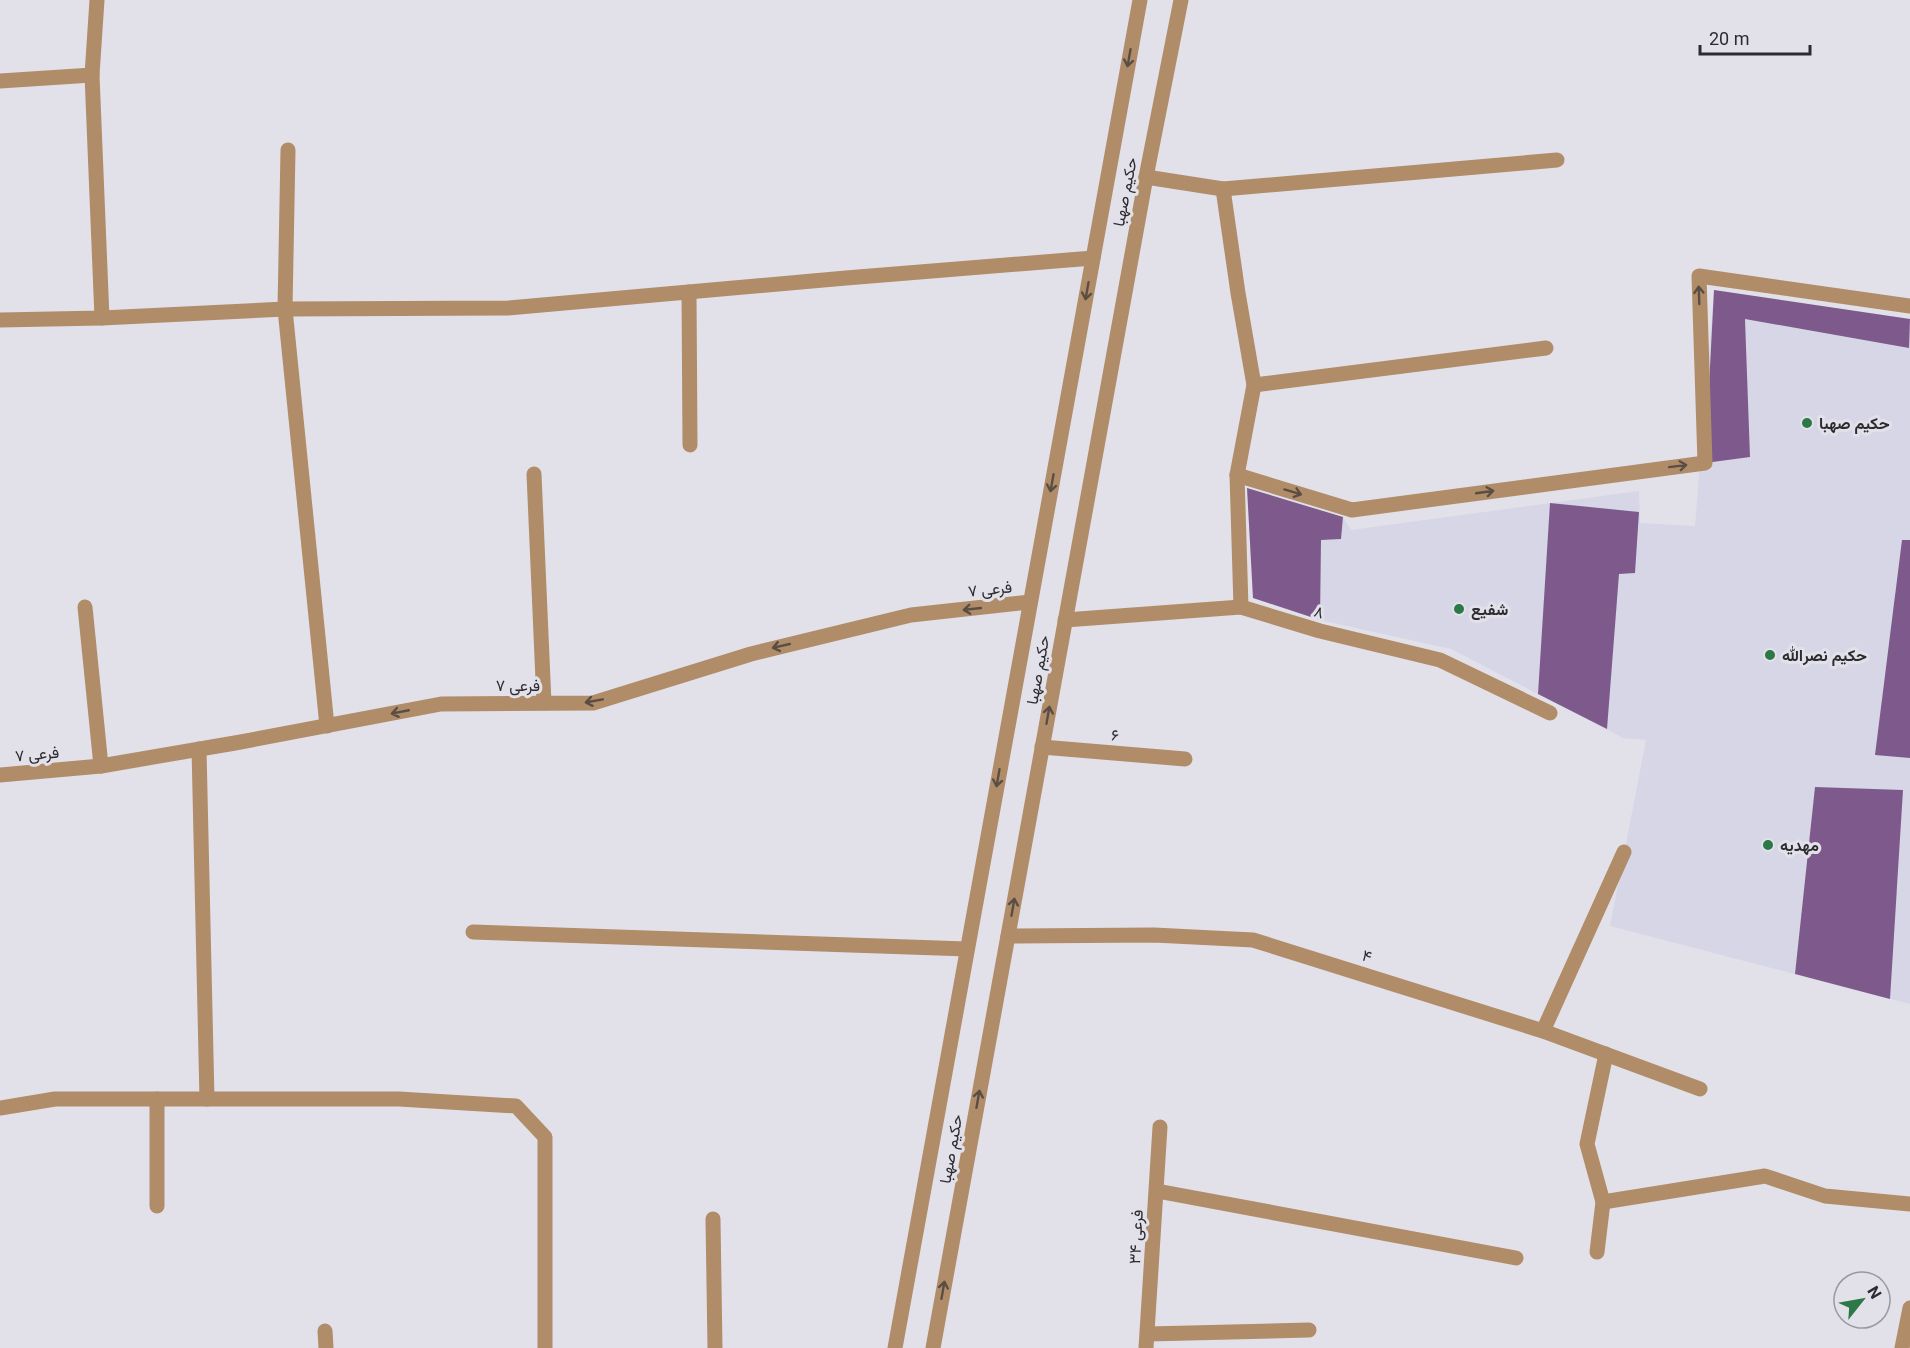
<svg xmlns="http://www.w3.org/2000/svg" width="1910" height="1348" font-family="Roboto,Vazirmatn,sans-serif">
<rect width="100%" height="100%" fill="#e2e1ea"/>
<polygon fill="#d7d6e6" points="1714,290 1910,319 1910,1004 1610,926 1646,740 1623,738 1451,649 1320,620 1253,598 1247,488 1343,517 1351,530 1639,491 1640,523 1695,526"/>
<g fill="#7e5a8c">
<polygon points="1714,290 1910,319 1909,348 1745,319 1750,457 1705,463"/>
<polygon points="1247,488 1343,517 1341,539 1321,540 1320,620 1253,598"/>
<polygon points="1550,503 1639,512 1635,573 1619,574 1607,729 1538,694"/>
<polygon points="1902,540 1910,540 1910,758 1875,755"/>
<polygon points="1815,787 1903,790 1890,999 1795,974"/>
</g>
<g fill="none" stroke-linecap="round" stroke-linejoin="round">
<g stroke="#b08d68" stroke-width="15">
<polyline points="97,0 92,75 102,318"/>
<polyline points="0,81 92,75"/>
<polyline points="288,150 285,309 327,726"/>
<polyline points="1146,177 1223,189 1557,160"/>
<polyline points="1223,189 1238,293 1254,385 1237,475 1241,607"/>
<polyline points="689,292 690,445"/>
<polyline points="0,320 102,318 285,309 508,308 846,278 1093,258"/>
<polyline points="1254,385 1546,348"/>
<polyline points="534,474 544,703"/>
<polyline points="1237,475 1352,510 1705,463 1699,276 1910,306"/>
<polyline points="85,607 101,766"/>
<polyline points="1065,620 1241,607 1320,631 1440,660 1550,713"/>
<polyline points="1042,747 1185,759"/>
<polyline points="199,749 207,1099"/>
<polyline points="0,775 101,766 235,743 441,704 593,703 751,654 911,615 1030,602"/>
<polyline points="473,932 967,949"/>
<polyline points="1008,936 1154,935 1253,940 1543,1031 1700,1089"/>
<polyline points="1543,1031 1624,852"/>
<polyline points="157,1099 157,1206"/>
<polyline points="0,1108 55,1099 399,1099 516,1106 545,1137 545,1348"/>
<polyline points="1157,1191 1516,1258"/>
<polyline points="1603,1202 1765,1176 1825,1196 1910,1204"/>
<polyline points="713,1219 715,1348"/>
<polyline points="1597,1252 1603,1202 1587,1144 1606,1054"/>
<polyline points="325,1331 326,1348"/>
<polyline points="1148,1334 1309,1330"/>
<polyline points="895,1348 1140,0"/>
<polyline points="933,1348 1146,177 1181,0"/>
<polyline points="1146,1348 1160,1127"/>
<polyline points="1902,1348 1910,1308"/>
</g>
</g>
<defs><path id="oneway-shaft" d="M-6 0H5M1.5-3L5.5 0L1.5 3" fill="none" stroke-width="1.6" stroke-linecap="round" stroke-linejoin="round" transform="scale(1.5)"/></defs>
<g stroke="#5a4e44">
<use href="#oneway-shaft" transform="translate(1129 58) rotate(100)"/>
<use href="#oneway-shaft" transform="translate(1087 291) rotate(100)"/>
<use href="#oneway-shaft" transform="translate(1699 295) rotate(-92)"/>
<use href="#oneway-shaft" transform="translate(1678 466) rotate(-7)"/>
<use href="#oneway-shaft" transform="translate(1052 483) rotate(100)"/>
<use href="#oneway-shaft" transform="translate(1293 492) rotate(17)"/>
<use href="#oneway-shaft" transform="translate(1485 492) rotate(-8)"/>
<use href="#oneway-shaft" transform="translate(972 609) rotate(174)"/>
<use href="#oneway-shaft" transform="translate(781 646) rotate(167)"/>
<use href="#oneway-shaft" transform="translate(594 701) rotate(170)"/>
<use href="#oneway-shaft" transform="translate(400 712) rotate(169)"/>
<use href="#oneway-shaft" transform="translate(1048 715) rotate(-80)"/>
<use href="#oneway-shaft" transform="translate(998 778) rotate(100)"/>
<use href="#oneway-shaft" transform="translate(1013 907) rotate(-80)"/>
<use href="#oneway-shaft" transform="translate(978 1099) rotate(-80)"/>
<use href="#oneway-shaft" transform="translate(943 1290) rotate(-80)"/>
</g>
<g fill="#2c7847" stroke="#e2e1ea" stroke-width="2">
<circle cx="1807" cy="423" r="6"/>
<circle cx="1459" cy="609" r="6"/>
<circle cx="1770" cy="655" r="6"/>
<circle cx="1768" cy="845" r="6"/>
</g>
<g text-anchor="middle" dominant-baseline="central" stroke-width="6" stroke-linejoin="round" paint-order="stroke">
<g font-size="16" fill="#2c2c30" stroke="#e2e1ea">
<text transform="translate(1125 192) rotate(-79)">حکیم صهبا</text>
<text transform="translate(990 589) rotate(-6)">فرعی ۷</text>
<text transform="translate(1319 612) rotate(16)">۸</text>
<text transform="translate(1038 670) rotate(-80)">حکیم صهبا</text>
<text x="518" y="685">فرعی ۷</text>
<text transform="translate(1115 735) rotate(5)">۶</text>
<text transform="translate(37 754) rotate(-5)">فرعی ۷</text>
<text transform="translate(1367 956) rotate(17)">۴</text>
<text transform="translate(951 1149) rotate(-80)">حکیم صهبا</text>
<text transform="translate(1136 1237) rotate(-87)">فرعی ۳۴</text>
</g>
<g font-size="16" font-weight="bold" fill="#2c2c30" stroke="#e2e1ea" text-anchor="start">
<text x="1819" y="423">حکیم صهبا</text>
<text x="1471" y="609">شفیع</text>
<text x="1782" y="655">حکیم نصرالله</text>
<text x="1780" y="845">مهدیه</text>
</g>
</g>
<g transform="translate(1862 1300) rotate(59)"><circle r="28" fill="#e2e1ea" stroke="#9999a0" stroke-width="1.5"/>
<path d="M0-4.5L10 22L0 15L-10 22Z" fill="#2c7847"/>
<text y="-9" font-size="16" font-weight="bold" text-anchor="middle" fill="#2c2c30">N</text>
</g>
<path d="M1700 45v9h110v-9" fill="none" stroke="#2c2c30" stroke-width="3"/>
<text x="1709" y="45" font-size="18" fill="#2c2c30" stroke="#e2e1ea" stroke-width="4.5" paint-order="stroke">20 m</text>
</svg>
